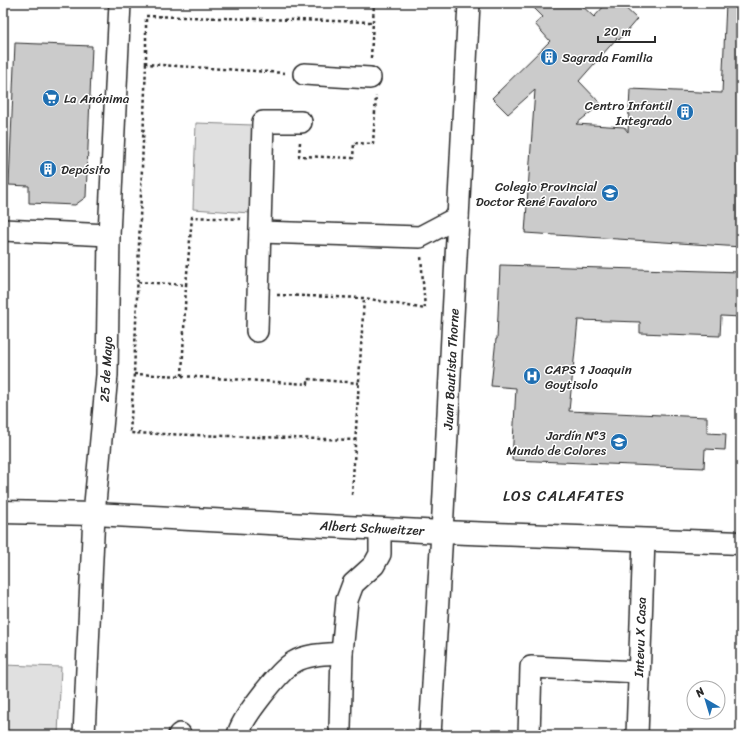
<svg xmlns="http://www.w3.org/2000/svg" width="744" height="738" font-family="Sriracha,sans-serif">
<rect width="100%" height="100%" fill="#fff"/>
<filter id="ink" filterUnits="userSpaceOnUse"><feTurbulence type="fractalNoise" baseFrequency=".025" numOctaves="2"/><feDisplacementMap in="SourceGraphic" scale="8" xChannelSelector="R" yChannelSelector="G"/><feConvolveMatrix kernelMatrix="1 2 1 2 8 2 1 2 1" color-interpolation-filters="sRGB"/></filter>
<g filter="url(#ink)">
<g fill="#e0e0e0" stroke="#868686">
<polygon points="196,123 253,125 250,213 193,209"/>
<polygon points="3,665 61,667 58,735 3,735"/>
</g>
<g fill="#cbcbcb" stroke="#2b2b2b">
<polygon points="529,3 579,3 594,17 607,3 620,3 637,19 619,40 617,38 579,81 601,104 576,124 624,127 628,132 630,89 722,93 726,3 741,3 741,247 525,233 535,90 508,114 492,98 550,41 535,24 543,17"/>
<polygon points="15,43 92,46 86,197 75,205 29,203 29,186 9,185"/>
<polygon points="500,265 741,272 741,317 721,316 720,336 640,333 640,322 578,320 569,411 707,417 707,433 726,434 725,450 705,449 704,468 512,460 516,388 491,386 496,339 497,339"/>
</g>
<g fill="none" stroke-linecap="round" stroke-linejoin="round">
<defs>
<g id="minor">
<polyline points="304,74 370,78"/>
<polyline points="3,230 109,235"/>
<polyline points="260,232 420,237 458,217"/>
<polyline points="257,331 263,122 301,122"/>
<polyline points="340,728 342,653 347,600 353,584 374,565 380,554 380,529"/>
<polyline points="84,735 94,514 107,375 109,235 120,3"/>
<polyline points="179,735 180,734"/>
<path d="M238 735C241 719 279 671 294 662 307 654 327 654 342 653"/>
<polyline points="430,735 442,532 469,3"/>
<polyline points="529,735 531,667 639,672"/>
<polyline points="637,735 644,540"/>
</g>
<polyline id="major" points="3,512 94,514 442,532 741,543"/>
</defs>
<use href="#minor" stroke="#2b2b2b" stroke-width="24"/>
<use href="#major" stroke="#2b2b2b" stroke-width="25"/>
<g stroke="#2b2b2b" stroke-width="2.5" stroke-dasharray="3 3" stroke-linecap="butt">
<polyline points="371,58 374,3"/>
<polyline points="146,64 146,16 372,22"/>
<polyline points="285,73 146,64 134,374 130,433 355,440"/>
<polyline points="300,142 299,156 353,158 354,143 373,144 376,96"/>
<polyline points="138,282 186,285 192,217 241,219"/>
<polyline points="277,295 364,298 425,309 421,256"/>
<polyline points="134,374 182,376 186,285"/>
<polyline points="182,376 308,384 308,379 359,383"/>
<polyline points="352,495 364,298"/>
</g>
<use href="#minor" stroke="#fff" stroke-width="21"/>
<use href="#major" stroke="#fff" stroke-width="22"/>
</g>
</g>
<defs>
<symbol id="building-disc" viewBox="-11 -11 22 22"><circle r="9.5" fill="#1f6fb2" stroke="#fff"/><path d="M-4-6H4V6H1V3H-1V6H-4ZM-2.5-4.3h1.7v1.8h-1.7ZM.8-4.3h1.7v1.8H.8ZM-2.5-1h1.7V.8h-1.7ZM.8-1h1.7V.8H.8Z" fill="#fff"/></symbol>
<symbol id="supermarket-disc" viewBox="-11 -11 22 22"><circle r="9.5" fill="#1f6fb2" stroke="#fff"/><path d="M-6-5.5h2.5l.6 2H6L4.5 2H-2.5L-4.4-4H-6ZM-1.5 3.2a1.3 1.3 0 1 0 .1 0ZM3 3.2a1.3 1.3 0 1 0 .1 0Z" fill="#fff"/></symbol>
<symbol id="school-disc" viewBox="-11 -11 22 22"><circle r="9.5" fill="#1f6fb2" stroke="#fff"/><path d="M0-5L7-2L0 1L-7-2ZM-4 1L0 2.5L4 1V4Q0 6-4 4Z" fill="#fff"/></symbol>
<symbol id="hospital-disc" viewBox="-11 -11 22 22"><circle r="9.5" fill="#1f6fb2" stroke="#fff"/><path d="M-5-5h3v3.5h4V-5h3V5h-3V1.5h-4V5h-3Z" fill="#fff"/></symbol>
</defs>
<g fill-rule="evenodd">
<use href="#building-disc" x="539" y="47" width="20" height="20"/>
<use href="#supermarket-disc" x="41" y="88" width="20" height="20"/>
<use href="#building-disc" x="675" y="102" width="20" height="20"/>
<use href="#building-disc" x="38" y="159" width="20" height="20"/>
<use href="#school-disc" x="600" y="183" width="20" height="20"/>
<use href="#hospital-disc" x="522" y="366" width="20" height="20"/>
<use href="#school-disc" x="609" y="432" width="20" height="20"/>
</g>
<g text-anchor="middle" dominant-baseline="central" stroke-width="3" stroke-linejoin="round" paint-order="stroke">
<g font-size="13" fill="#2b2b2b" stroke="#fff" text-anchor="start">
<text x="562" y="57">Sagrada Familia</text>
<text x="64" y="98">La Anónima</text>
<text x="672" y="105" text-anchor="end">Centro Infantil<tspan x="672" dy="15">Integrado</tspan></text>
<text x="61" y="169">Depósito</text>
<text x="597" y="186" text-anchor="end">Colegio Provincial<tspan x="597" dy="15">Doctor René Favaloro</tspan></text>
<text x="545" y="369">CAPS 1 Joaquin<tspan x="545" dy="15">Goytisolo</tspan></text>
<text x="606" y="435" text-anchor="end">Jardín Nº3<tspan x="606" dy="15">Mundo de Colores</tspan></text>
</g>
<g font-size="13" fill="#2b2b2b" stroke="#fff">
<text transform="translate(106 369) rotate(-87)">25 de Mayo</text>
<text transform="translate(451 369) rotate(-87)">Juan Bautista Thorne</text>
<text transform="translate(372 528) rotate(3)">Albert Schweitzer</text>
<text transform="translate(640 637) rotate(-88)">Intevu X Casa</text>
</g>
<g font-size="15" letter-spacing="1" fill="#2b2b2b" stroke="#fff">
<text x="564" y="496">LOS CALAFATES</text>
</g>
</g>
<rect width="744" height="738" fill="none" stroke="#fff" stroke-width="16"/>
<rect x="8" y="8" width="728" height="722" fill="none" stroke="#2b2b2b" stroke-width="1.5" filter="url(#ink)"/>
<g transform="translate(706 700) rotate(322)"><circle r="19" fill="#ffffff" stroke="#aaaaaa"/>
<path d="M0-3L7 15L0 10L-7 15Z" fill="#1f6fb2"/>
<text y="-6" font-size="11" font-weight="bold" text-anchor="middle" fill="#2b2b2b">N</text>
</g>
<path d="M598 36v6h57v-6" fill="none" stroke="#2b2b2b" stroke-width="2"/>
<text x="604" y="36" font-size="12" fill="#2b2b2b" stroke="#ffffff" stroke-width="3" paint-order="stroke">20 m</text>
</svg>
